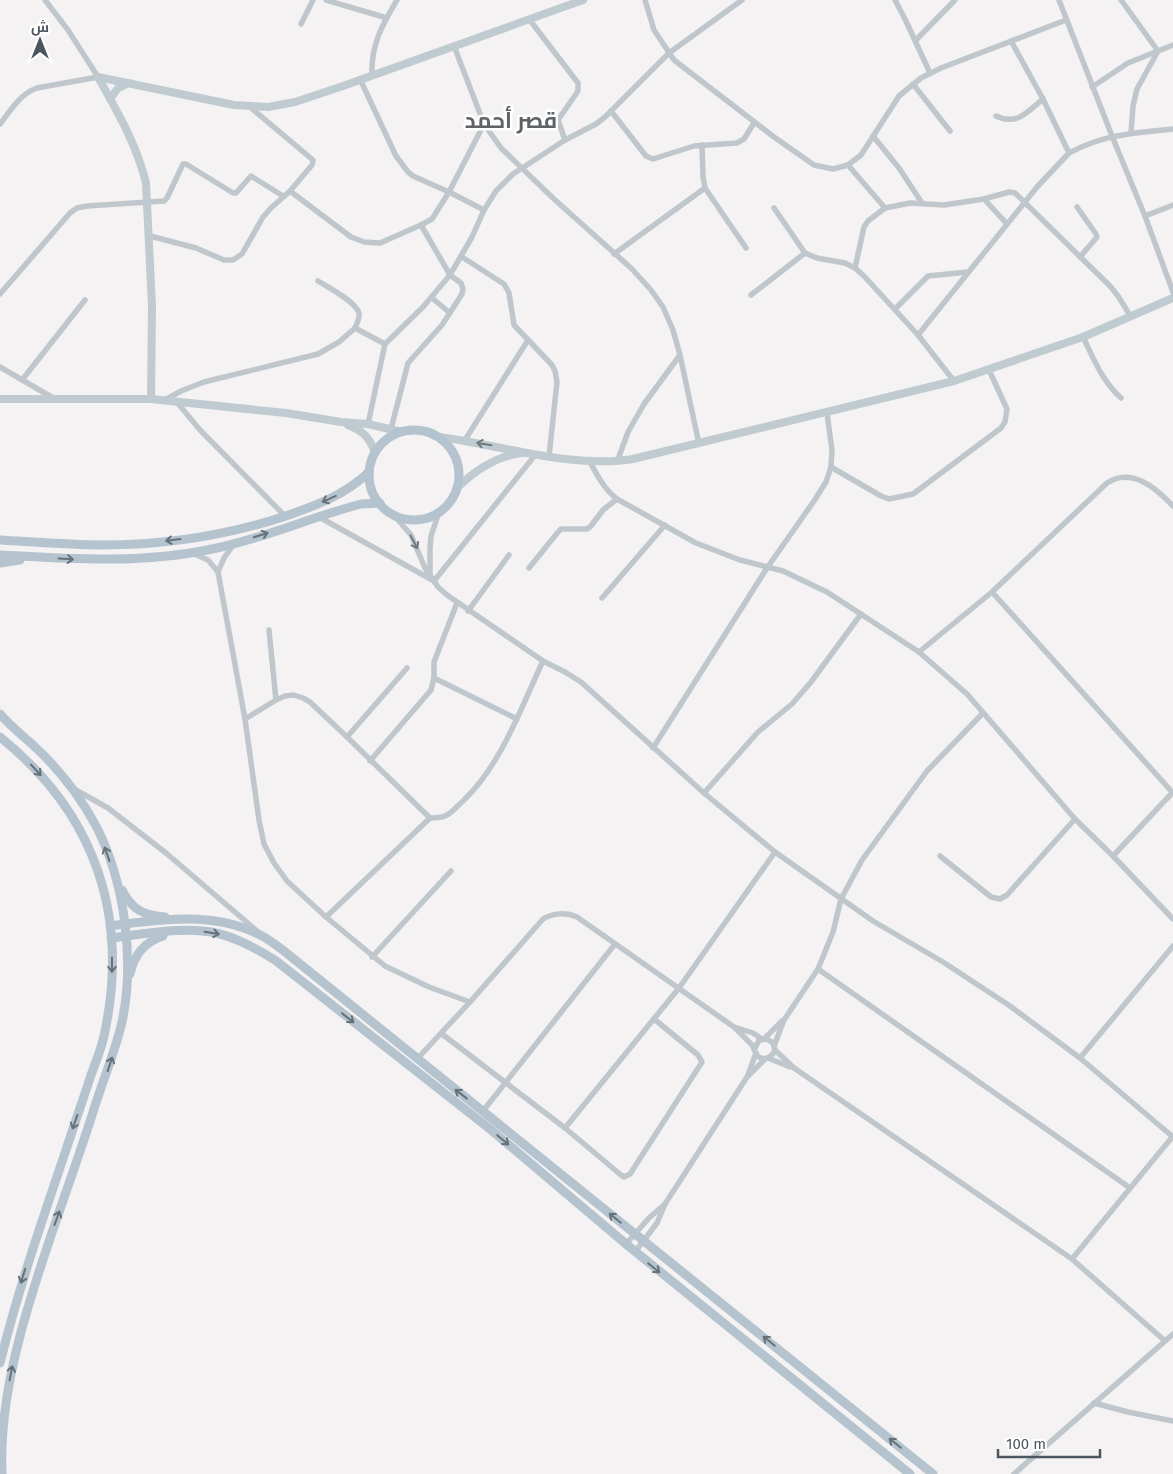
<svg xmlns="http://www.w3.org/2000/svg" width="1173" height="1474" font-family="'Fira Sans',Cairo,sans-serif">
<rect width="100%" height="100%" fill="#f4f2f2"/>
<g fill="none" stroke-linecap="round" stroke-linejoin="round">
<g stroke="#bfc7cd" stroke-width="5.5">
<polyline points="326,0 387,18"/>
<polyline points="645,0 654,30 674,60 774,137 814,165 833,169 848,165 861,155 899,96 921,78 941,68 1066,20"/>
<polyline points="895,0 905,19 930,73"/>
<polyline points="1059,0 1112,136 1145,216 1173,292"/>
<polyline points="1121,0 1158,51 1137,89 1133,106 1131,133"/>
<polyline points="529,19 578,83 578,91 558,120 565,140"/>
<polyline points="301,24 313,0"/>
<polyline points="916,40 955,0"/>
<polyline points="454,46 484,124 501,148 554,199 632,269 651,290 663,307 673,330 680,355 699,444"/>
<path d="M372 74C371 45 382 25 397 0"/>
<polyline points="360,79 396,156 408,172 413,176 449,192 484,210"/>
<polyline points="913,84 950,131"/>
<polyline points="1092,87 1128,63 1173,45"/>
<polyline points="250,107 313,160 312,165 290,191"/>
<polyline points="611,111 646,156 653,159 694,146 737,143 744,139 754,123"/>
<path d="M996 116C1017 126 1027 112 1043 99"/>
<path d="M0 124C11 110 20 94 37 88L98 77 68 30 45 0"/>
<polyline points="873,136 899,168 922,203"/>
<path d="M1069 153C1105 134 1134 133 1173 129"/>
<polyline points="848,165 885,208 910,203 944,205 984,199 1009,192 1015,193 1110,286 1118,296 1131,317"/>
<polyline points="705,188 746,248"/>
<polyline points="984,199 1007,224"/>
<polyline points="1077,207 1096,234 1097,237 1080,257"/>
<polyline points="774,208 805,253 817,258 845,263 855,268 864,276 918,335 954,381"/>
<polyline points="1145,216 1173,205"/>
<polyline points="150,236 196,248 224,260 233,260 242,254 263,217 271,208 290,191 351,237 364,242 380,243 421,225 432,219 449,192 484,124"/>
<polyline points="614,254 705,188 703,176 702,145"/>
<polyline points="462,257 504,284 509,293 514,325 552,365 555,371 557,382 549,456"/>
<polyline points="855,268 864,227 868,221 885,208"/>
<path d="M318 281C328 287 356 302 359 313 360 318 357 323 355 328"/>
<polyline points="0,294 70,213 77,208 87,206 164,201 167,198 183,164 186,164 233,193 236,193 251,176 283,196"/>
<polyline points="751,295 805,253"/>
<polyline points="432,298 450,313"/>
<polyline points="895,309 928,276 968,272"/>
<polyline points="918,335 1037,187 1069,153 1043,99 1011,41"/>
<path d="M1083 337C1094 359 1102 381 1121 398"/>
<polyline points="0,367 55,399"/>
<polyline points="22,380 85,300"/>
<polyline points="165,400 181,391 204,382 318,354 339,342 355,328 385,344"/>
<polyline points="176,401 200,430 285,516"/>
<polyline points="368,424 385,344 423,307 450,275 472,237 484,210 496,191 513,174 565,140 596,124 605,117 669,53 742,0"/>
<polyline points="391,429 408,363 442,325 462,294 463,289 461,283 450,275 421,225"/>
<polyline points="465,440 528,340"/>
<path d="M590 462C597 475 604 489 617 499L696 543 740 560 783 571 827 592 919 652 967 694 1075 819 1113 856 1173 919"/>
<polyline points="617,462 628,432 644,404 680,355"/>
<polyline points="831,467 881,496 889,499 913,494 1001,428 1005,422 1007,409 989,370"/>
<polyline points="393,514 411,535 425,568 438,587 447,595 543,661 565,672 581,682 704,793 775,852 873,921 943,962 1010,1006 1080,1058 1173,1137"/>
<polyline points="319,517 434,581 536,454"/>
<path d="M192 553 208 560 218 572 245 719 259 820 264 844 274 863 287 881 326 917 385 966 429 987 470 1002 543 919C553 913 566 912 577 917L734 1027C740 1033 746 1039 752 1045 754 1048 754 1050 756 1053 760 1063 772 1058 775 1050L773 1043 767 1039 759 1040 755 1048"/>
<polyline points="529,568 558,532 561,529 587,529 591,526 603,510 617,499"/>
<polyline points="218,572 224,558 234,544"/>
<polyline points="430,575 430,548 431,536 439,512"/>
<polyline points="992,592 1173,793"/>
<polyline points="602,598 665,525"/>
<polyline points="468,611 509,555"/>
<polyline points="269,630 276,700"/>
<path d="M919 652 992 592 1107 483C1132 467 1156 488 1173 506"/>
<polyline points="434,678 517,719"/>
<path d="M245 719 276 700 285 696 294 695 303 698 310 702 347 737 430 818C435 818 440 818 445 816 452 813 457 806 463 801 501 765 521 708 543 661"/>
<polyline points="347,737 407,668"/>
<polyline points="653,748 767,568 814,501 826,482 831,467 832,450 827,413"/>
<polyline points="370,761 431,690 434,678 434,662 457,603"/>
<polyline points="76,790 108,808 166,853 257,931"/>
<polyline points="704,793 758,732 792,704 811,682 861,614"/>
<polyline points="940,856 991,897 1000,899 1007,895 1075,819"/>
<polyline points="1113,856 1173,792"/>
<polyline points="326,917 430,818"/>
<polyline points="372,957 451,871"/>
<polyline points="818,969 1130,1188"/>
<polyline points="734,1027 753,1033 762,1039"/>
<polyline points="442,1034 565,1128 621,1175 624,1177 630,1174 702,1062 698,1055 654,1019"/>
<polyline points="764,1039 782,1021"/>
<polyline points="774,1046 784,1020 818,969 833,932 841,899 862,860 927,771 983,713"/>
<polyline points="775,1050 794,1068 1072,1259 1165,1341"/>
<polyline points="768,1058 790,1067"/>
<polyline points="1080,1058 1173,946"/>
<polyline points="417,1059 470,1002"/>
<polyline points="748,1075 756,1053"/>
<polyline points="483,1111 615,944"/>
<polyline points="565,1128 679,988 775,852"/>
<polyline points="626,1244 649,1218 665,1204"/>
<polyline points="635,1252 657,1223 665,1204 747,1077 765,1059"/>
<polyline points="1072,1259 1173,1136"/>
<polyline points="1094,1403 1128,1412 1173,1421"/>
<polyline points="1014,1474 1173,1334"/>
</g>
<g stroke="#c0cad1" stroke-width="8">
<polyline points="98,77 234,105 268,107 295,102 343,86 583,0"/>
<path d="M98 77C117 111 137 145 146 183L152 306 151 399"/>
<polyline points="110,99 118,88 129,83"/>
<polyline points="0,399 151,399 286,413 341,422 368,424 402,432"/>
<path d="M348 425C363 431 369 437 375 452"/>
<path d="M439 437C501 445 572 469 633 459L954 381 1083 337 1173 298"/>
<path d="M457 488C475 470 496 456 522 453"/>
</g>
<g stroke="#b4c3ce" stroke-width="9">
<circle cx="414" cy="475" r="45"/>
<path d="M0 540C34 542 69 545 103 545 164 545 228 535 286 516 317 505 345 495 369 472"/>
<path d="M0 555C71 559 142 564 212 549 263 539 311 517 361 504L380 503"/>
<polyline points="0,563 20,560"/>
<path d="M0 714C10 726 21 734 33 745 58 768 80 796 96 826 125 882 135 961 122 1022 115 1052 103 1080 94 1109 70 1185 40 1259 20 1336 8 1381 0 1427 2 1474"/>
<path d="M0 737C96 814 130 917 104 1036 101 1049 96 1062 91 1075 83 1100 74 1125 66 1150 42 1221 18 1290 0 1363"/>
<path d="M122 890C132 910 143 915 165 917"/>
<path d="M110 926C160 919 216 911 262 936 270 940 277 946 284 951L933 1474"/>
<path d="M111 938C144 934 179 927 211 932 234 936 255 948 275 960L490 1129 626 1244 910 1474"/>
<path d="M130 974C134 955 144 942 163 936"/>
</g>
</g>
<defs><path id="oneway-shaft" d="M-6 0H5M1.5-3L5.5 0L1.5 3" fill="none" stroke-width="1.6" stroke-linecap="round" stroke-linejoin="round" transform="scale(1.25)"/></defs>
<use stroke="#6e7a80" href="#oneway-shaft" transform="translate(484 444) rotate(-170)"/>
<g stroke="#65727a">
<use href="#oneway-shaft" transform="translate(329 499) rotate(156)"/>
<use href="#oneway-shaft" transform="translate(261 535) rotate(-17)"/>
<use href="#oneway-shaft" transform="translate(173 540) rotate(173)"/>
<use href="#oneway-shaft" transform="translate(66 559) rotate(3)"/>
<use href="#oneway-shaft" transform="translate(36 770) rotate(47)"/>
<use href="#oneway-shaft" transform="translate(107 854) rotate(-110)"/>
<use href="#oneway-shaft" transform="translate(212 933) rotate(10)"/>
<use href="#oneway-shaft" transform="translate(112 965) rotate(90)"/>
<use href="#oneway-shaft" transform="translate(348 1018) rotate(38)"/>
<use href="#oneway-shaft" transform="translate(110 1064) rotate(-72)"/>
<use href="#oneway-shaft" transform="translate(461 1094) rotate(-142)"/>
<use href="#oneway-shaft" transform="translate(75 1122) rotate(109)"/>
<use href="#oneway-shaft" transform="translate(503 1140) rotate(40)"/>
<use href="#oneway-shaft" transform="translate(57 1218) rotate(-70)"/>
<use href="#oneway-shaft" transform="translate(615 1218) rotate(-141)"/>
<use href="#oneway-shaft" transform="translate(654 1268) rotate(39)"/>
<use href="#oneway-shaft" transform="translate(23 1276) rotate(107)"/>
<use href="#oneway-shaft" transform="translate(769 1341) rotate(-141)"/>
<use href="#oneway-shaft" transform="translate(11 1373) rotate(-79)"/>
<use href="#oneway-shaft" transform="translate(895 1443) rotate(-141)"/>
</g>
<use stroke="#6e797f" href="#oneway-shaft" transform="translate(414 542) rotate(62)"/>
<g text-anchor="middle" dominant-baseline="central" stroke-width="5" stroke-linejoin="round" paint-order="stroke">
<g font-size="22" font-weight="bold" fill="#5f6366" stroke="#fff">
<text x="511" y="120">قصر أحمد</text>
</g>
</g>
<g transform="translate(40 40)" stroke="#ffffff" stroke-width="4" paint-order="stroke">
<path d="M0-4L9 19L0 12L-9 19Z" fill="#4b575e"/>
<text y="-8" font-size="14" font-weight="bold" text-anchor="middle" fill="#4b575e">ش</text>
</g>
<path d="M998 1449v8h102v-8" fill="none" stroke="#4b575e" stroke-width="2.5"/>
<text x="1006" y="1449" font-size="15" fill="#4b575e" stroke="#ffffff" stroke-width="4" paint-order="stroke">100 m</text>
</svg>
